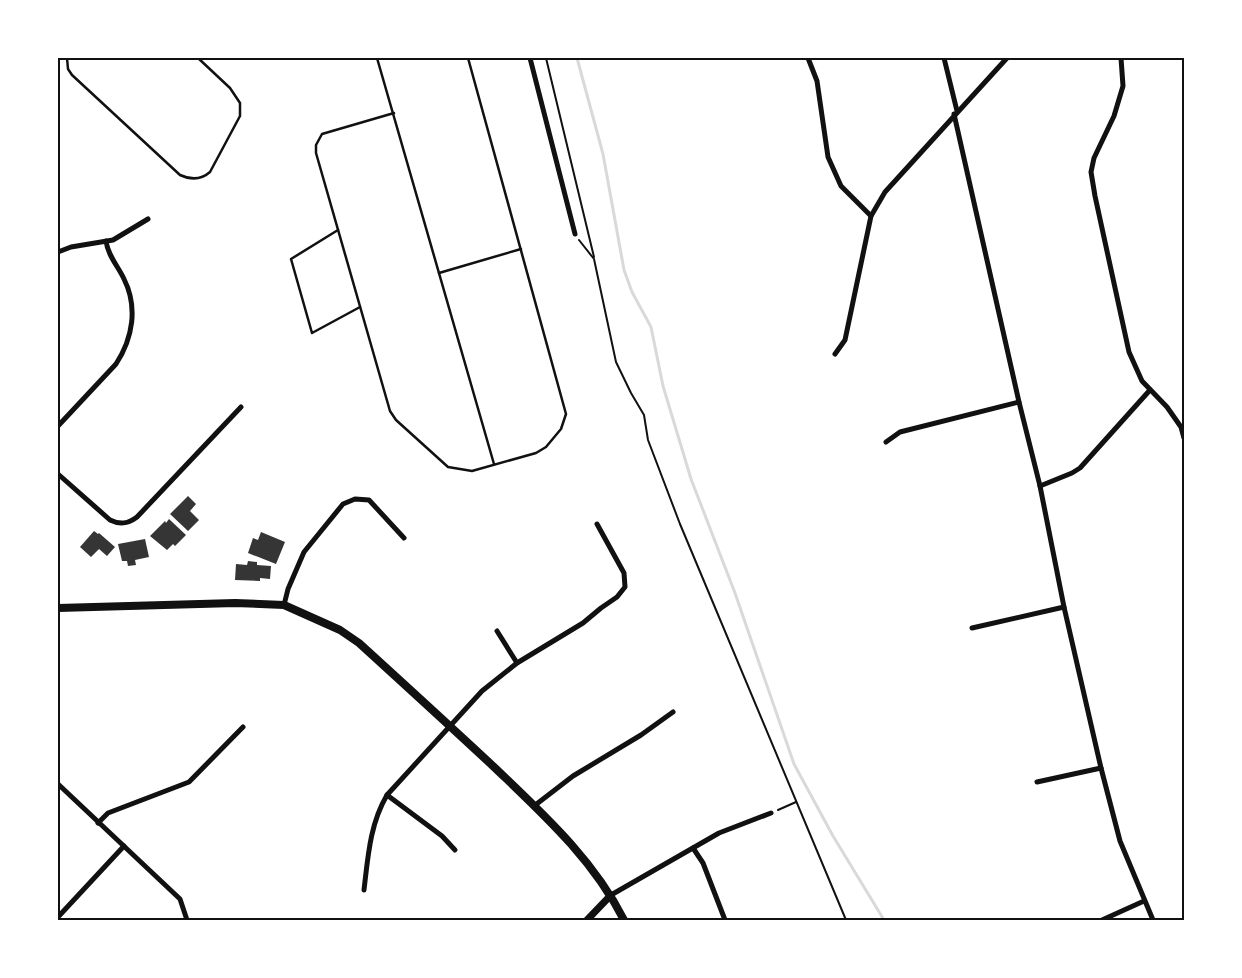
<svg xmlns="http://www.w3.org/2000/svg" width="1242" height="978" font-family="Poppins,sans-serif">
<rect width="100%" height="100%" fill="#fff"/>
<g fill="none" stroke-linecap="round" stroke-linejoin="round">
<polyline stroke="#d9d9d9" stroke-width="3" points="577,58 603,154 624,270 632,292 651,327 663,386 691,479 735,593 794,764 833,836 884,920"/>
</g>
<g fill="#353535">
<polygon points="188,496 196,504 190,511 199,520 188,531 170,514"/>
<polygon points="169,519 186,535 175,546 173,544 167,550 150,536 165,521 166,523"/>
<polygon points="94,531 98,534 99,533 115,547 107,556 99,549 91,557 80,547"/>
<polygon points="261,532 285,542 276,564 248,553 253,538 258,540"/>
<polygon points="145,539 149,557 135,560 136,565 128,566 127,561 122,561 118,544"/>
<polygon points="248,561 257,562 257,565 271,566 270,579 260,578 260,581 235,580 236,564 247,565"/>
</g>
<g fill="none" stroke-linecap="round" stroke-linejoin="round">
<g stroke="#111" stroke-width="2">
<polyline points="546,58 594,257"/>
<polyline points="579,240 594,259 616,362 631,393 644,415 648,440 680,524 846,920"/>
<polyline points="778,810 796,802"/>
</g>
<g stroke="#111" stroke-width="2.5">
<path d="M67 58 68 69 72 75 180 175C191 180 201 180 210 172L240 116V103L230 88 198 58"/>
<polyline points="377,58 494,464"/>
<polyline points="394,113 322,134 316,145 316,153 390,411 396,420 448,467 472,471 536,453 546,447 561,429 566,414 468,58"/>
<polyline points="338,230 291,259 312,333 360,307"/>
<polyline points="439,273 521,249"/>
</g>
<g stroke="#111" stroke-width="5">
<polyline points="530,58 575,234"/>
<polyline points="808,58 817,81 828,157 841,186 871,216"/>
<polyline points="944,58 957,111"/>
<polyline points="1121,58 1123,86 1114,116 1094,158 1091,172 1095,196 1129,352 1142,381 1167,407 1181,427 1184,438"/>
<polyline points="954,114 1019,402 1040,486 1064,607 1101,768 1120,841 1153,920"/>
<polyline points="58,252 71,247 113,240 148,219"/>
<polyline points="835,354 845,340 871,216 885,192 1007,58"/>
<path d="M58 426 116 364C133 338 138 307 124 279 118 266 108 256 106 241"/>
<polyline points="886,442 900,432 1019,402"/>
<path d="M58 474 110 520C120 525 128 524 137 517L241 407"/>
<polyline points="1040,486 1072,473 1080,468 1150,390"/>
<polyline points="284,605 288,589 304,552 343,504 355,499 369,500 404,538"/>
<polyline points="972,628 1064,607"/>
<polyline points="497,631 517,663"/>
<polyline points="1037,782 1101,768"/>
<polyline points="58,784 180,899 187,920"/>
<polyline points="387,795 442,836 455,850"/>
<polyline points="534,806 573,776 641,735 673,712"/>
<polyline points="98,823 108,813 189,782 243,727"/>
<polyline points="693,848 703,863 725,920"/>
<path d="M364 890C368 856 370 824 387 795L482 691 517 663 583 623 601 608 617 597 625 587 624 573 597 524"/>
<polyline points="611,895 719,833 771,813"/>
<polyline points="58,917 124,846"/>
<polyline points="1102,920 1144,901"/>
</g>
<polyline stroke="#111" stroke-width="7" points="587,920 611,895"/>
<path stroke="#111" stroke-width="8" d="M58 608 235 603 284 605 340 630 359 643C404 684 449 725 494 767 543 814 593 859 624 920"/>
</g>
<rect width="1242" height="978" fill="none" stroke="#ffffff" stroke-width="118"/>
<rect x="59" y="59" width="1124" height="860" fill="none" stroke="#111" stroke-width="2"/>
</svg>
